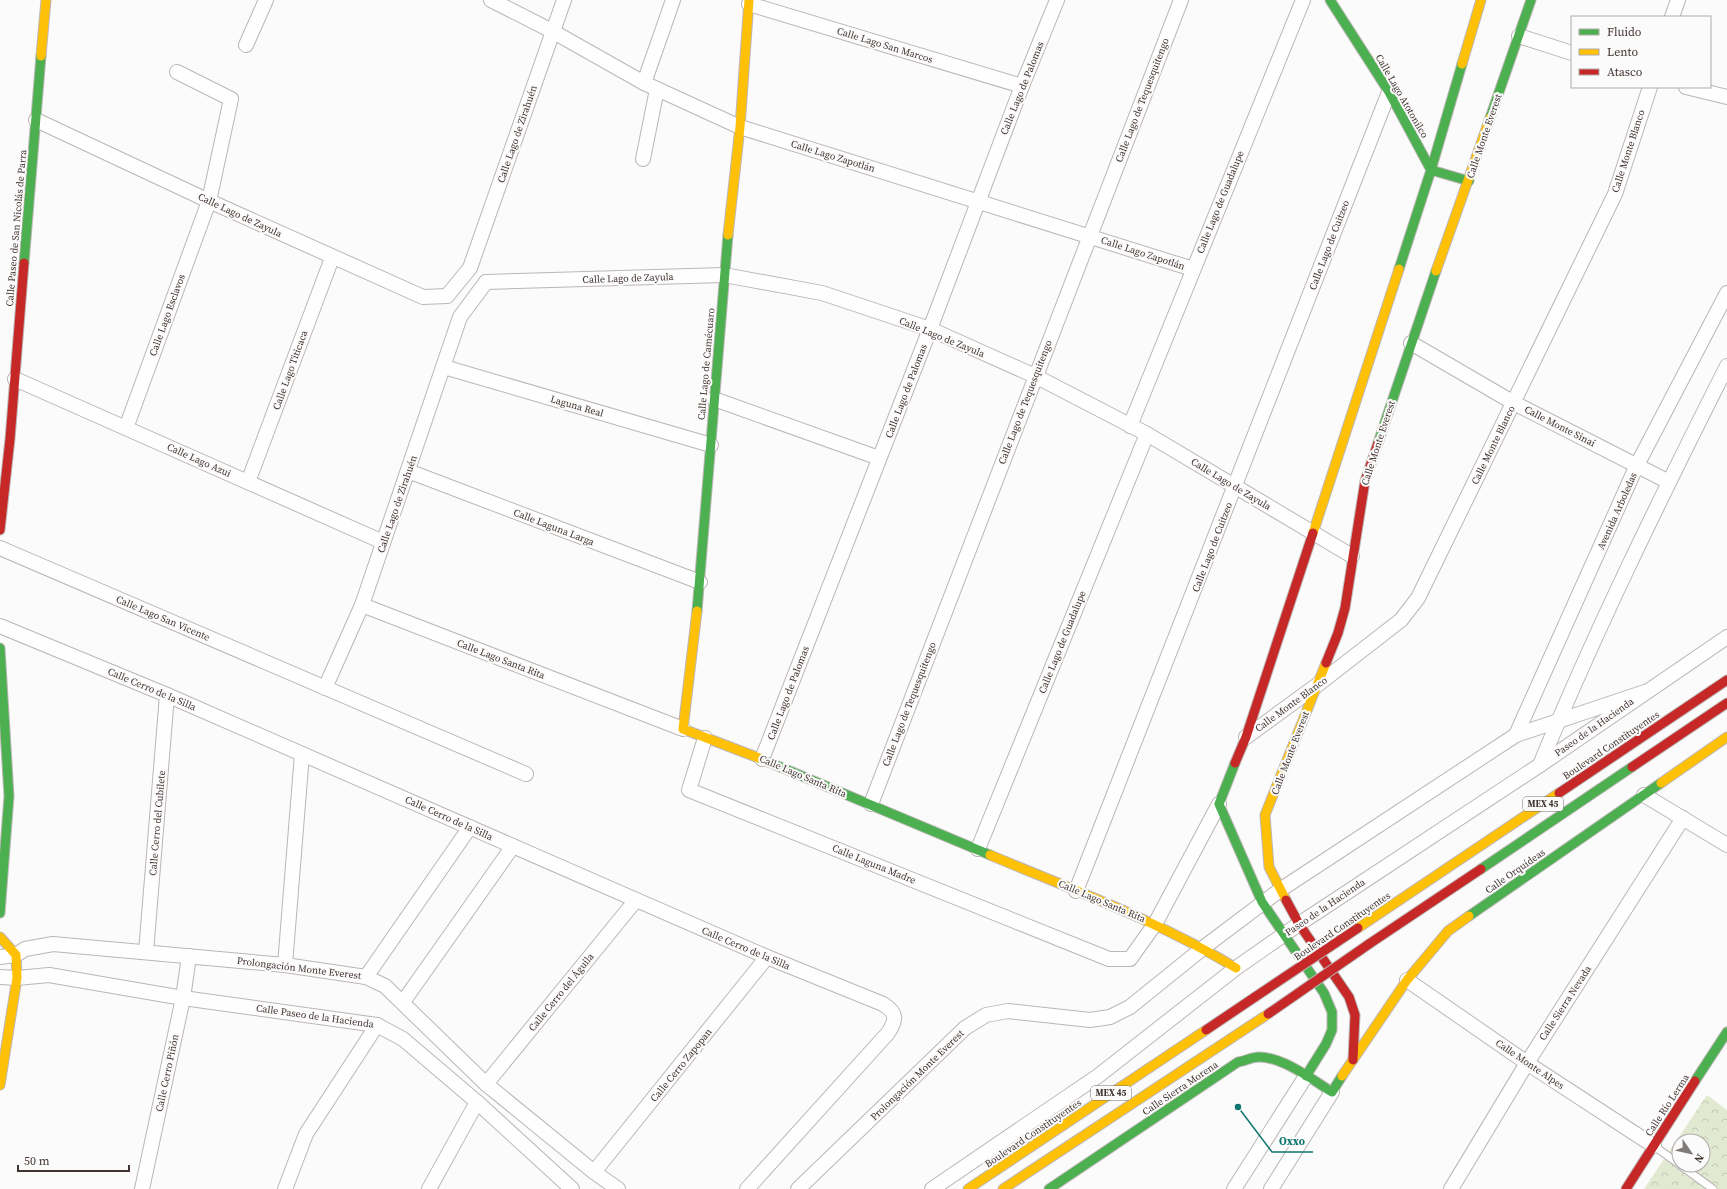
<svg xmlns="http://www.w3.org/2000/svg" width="1727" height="1189" font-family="'Source Serif 4',serif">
<defs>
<pattern id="park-crowns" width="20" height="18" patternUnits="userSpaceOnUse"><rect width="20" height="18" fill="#e2e9d1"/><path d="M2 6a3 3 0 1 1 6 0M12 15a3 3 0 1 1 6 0" fill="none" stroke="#c3c8b4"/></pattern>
</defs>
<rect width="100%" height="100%" fill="#fbfbfb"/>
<path fill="url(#park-crowns)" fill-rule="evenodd" d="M1707 1095 1727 1110V1189H1644ZM1679 1141H1703V1165H1679Z"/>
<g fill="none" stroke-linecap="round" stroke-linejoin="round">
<defs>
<g id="lane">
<polyline points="1654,1146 1679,1164"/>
<polyline points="1680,1165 1713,1189"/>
</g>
<g id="street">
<polyline points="491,0 552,31 644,83 740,127 1193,269"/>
<polyline points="749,4 1022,86"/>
<polyline points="1672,17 1678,0"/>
<polyline points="1519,36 1572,53"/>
<polyline points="246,45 266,0"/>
<polyline points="644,83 673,0"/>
<polyline points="1686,87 1727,97"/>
<polyline points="36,120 209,201 423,297 447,296"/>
<polyline points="643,159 657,89"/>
<polyline points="486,282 724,275 822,293 930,329 1035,376 1147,434 1352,556"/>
<polyline points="447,296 470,268 564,0"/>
<polyline points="1411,343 1514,403 1669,482"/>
<polyline points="444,367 711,445"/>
<polyline points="15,379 383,542"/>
<polyline points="714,399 879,458"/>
<polyline points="1130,426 1303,0"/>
<polyline points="126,428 209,201 231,99 177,72"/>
<polyline points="408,471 700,582"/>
<polyline points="248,482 332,258"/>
<polyline points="0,548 526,774"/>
<polyline points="362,605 683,729"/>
<path d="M0 626 167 695 767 957 883 1004C897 1013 897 1019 888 1033L747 1189"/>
<polyline points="325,688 362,605 460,317 486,282"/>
<polyline points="1516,735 1637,465 1727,293"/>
<polyline points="1246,737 1316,686 1401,620 1418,598 1615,194 1650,87"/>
<polyline points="705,738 689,790 1109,959 1130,959 1155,924 1219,804"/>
<polyline points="762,759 930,329 1022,86 1057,0"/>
<path d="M1540 765C1596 629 1661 497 1727 366"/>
<polyline points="1644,795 1727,845"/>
<polyline points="871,804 1181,0"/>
<polyline points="978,849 1147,434"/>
<polyline points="1076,891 1389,92"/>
<polyline points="146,952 167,695"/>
<polyline points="0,957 16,955 25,949 53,944 285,965 366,977 385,986 486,1084 594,1172 618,1189"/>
<polyline points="285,965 302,754"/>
<polyline points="0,977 17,978 49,975 183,998 377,1025 403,1039 477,1102 572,1189"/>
<polyline points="366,977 470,827"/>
<polyline points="1407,980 1527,1063 1654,1146"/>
<polyline points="403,1002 513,846"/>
<polyline points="486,1084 636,900"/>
<polyline points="594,1172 767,957"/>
<polyline points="142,1189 183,998 189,956"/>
<polyline points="285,1189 306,1134 377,1025"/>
<polyline points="429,1189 477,1102"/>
<polyline points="798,1189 965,1028 986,1015 1008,1011 1090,1020 1110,1017 1130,1007 1203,948 1280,890 1516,735 1645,692"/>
<polyline points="932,1189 1098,1076 1236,968 1299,924 1540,765 1727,637"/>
<polyline points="1234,1189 1306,1076"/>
<polyline points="1271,1189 1332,1092"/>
<polyline points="1451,1189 1527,1063 1683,818"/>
</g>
<g id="fast">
<polyline points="1330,0 1389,92 1431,170 1469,181"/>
<polyline points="1490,118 1531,0"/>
<polyline points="24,263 41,56"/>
<polyline points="1399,269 1431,170 1462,64"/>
<polyline points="1378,443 1436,271"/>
<polyline points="697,611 728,235"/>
<polyline points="0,648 9,796 0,913"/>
<polyline points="759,758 990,855"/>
<polyline points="1235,763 1219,804 1262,902 1324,993 1332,1012 1332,1030 1326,1044 1306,1076"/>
<polyline points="1481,869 1632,767"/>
<polyline points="1469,916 1661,783"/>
<polyline points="1695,1081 1727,1032"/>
<path d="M1049 1189 1238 1062C1245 1061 1252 1057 1259 1057 1283 1057 1313 1080 1332 1092L1342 1076"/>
</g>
<g id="slow">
<polyline points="41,56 46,0"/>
<polyline points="1462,64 1481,0"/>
<polyline points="728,235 740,127 749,0"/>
<polyline points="1436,271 1490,118"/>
<polyline points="1313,533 1399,269"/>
<polyline points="697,611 683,729 759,758"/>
<polyline points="1661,783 1727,737"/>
<path d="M990 855C1073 890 1159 921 1236 968"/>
<polyline points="1286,900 1269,867 1265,815 1326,663"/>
<polyline points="1358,928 1559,793"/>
<polyline points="0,937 16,955 17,978 0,1085"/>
<polyline points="1342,1076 1407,980 1448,931 1469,916"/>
<polyline points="968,1189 1206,1030"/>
<polyline points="1003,1189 1268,1014"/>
</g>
<g id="jam">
<polyline points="0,530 10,439 24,263"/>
<polyline points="1326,663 1338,633 1345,608 1365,481 1378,443"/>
<polyline points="1235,763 1246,737 1313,533"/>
<polyline points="1632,767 1727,703"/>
<polyline points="1559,793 1727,680"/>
<polyline points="1286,900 1299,924 1349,997 1355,1015 1353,1060"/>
<polyline points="1369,944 1481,869"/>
<polyline points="1206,1030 1255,997"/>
<polyline points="1626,1189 1695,1081"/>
</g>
</defs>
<use href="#lane" stroke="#bcb6b5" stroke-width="9"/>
<use href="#street" stroke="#bcb6b5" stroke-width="16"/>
<use href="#fast" stroke="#bcb6b5" stroke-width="11"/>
<use href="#slow" stroke="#bcb6b5" stroke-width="11"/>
<use href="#jam" stroke="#bcb6b5" stroke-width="11"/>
<use href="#lane" stroke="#fefefe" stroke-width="7"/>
<use href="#street" stroke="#fefefe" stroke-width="14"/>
<use href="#fast" stroke="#4caf50" stroke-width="9"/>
<use href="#slow" stroke="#ffc107" stroke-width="9"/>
<use href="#jam" stroke="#c62828" stroke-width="9"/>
<defs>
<g id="jam-bridge">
<polyline points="1255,997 1358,928"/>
<polyline points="1268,1014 1369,944"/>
</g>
</defs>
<use href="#jam-bridge" stroke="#bcb6b5" stroke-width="11" stroke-linecap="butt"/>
<use href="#jam-bridge" stroke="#c62828" stroke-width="9"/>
</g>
<g text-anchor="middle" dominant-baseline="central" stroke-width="4" stroke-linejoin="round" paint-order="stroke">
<g fill="#fbfbfb" stroke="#786f6c" stroke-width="1">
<rect x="1523" y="797" width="40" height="14" rx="3"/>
<rect x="1091" y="1086" width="40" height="14" rx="3"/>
</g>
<g font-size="9" font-weight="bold" fill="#40332f">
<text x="1543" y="804">MEX 45</text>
<text x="1111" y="1093">MEX 45</text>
</g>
<g font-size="10" fill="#40332f" stroke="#fbfbfb">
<text transform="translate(885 45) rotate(17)">Calle Lago San Marcos</text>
<text transform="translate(1022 88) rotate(-68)">Calle Lago de Palomas</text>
<text transform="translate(1402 96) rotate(60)">Calle Lago Atotonilco</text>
<text transform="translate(1142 100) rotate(-69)">Calle Lago de Tequesquitengo</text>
<text transform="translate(517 134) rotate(-71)">Calle Lago de Zirahuén</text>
<text transform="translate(1484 136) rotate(-71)">Calle Monte Everest</text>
<text transform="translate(1628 151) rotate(-72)">Calle Monte Blanco</text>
<text transform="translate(833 156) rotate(17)">Calle Lago Zapotlán</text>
<text transform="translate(1220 202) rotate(-68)">Calle Lago de Guadalupe</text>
<text transform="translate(240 215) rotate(25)">Calle Lago de Zayula</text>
<text transform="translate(16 228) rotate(-85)">Calle Paseo de San Nicolás de Parra</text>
<text transform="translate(1329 245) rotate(-69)">Calle Lago de Cuitzeo</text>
<text transform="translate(1143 253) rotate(18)">Calle Lago Zapotlán</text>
<text transform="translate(628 278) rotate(-2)">Calle Lago de Zayula</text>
<text transform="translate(167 315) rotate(-70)">Calle Lago Esclavos</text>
<text transform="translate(942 337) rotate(22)">Calle Lago de Zayula</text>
<text transform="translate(706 364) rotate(-85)">Calle Lago de Camécuaro</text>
<text transform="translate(290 370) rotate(-70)">Calle Lago Titicaca</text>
<text transform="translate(906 391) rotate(-69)">Calle Lago de Palomas</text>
<text transform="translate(1025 402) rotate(-69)">Calle Lago de Tequesquitengo</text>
<text transform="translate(577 406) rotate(16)">Laguna Real</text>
<text transform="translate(1560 426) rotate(27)">Calle Monte Sinaí</text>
<text transform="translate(1378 443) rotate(-72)">Calle Monte Everest</text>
<text transform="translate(1493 445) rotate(-64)">Calle Monte Blanco</text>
<text transform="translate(199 460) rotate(24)">Calle Lago Azui</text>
<text transform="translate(1231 484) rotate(31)">Calle Lago de Zayula</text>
<text transform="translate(397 504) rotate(-71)">Calle Lago de Zirahuén</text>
<text transform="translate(1617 511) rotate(-66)">Avenida Arboledas</text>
<text transform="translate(554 527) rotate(21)">Calle Laguna Larga</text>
<text transform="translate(1212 547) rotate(-69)">Calle Lago de Cuitzeo</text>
<text transform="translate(163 618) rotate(23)">Calle Lago San Vicente</text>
<text transform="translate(1062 642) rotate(-68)">Calle Lago de Guadalupe</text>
<text transform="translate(501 659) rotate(21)">Calle Lago Santa Rita</text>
<text transform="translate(152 689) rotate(23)">Calle Cerro de la Silla</text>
<text transform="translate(788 693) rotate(-69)">Calle Lago de Palomas</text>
<text transform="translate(909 704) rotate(-69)">Calle Lago de Tequesquitengo</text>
<text transform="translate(1291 704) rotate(-36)">Calle Monte Blanco</text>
<text transform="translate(1594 727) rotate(-35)">Paseo de la Hacienda</text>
<text transform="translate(1611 745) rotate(-34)">Boulevard Constituyentes</text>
<text transform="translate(1290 753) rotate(-69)">Calle Monte Everest</text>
<text transform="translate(803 776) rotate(23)">Calle Lago Santa Rita</text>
<text transform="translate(449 818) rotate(24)">Calle Cerro de la Silla</text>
<text transform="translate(157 823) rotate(-85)">Calle Cerro del Cubilete</text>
<text transform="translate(874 864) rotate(22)">Calle Laguna Madre</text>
<text transform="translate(1515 871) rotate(-35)">Calle Orquídeas</text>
<text transform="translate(1102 901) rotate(23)">Calle Lago Santa Rita</text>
<text transform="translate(1325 907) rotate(-34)">Paseo de la Hacienda</text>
<text transform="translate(1342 926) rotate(-34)">Boulevard Constituyentes</text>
<text transform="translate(746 948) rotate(23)">Calle Cerro de la Silla</text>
<text transform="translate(299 968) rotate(7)">Prolongación Monte Everest</text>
<text transform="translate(561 992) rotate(-51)">Calle Cerro del Águila</text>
<text transform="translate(1565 1003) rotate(-57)">Calle Sierra Nevada</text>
<text transform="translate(315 1016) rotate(8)">Calle Paseo de la Hacienda</text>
<text transform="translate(1530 1064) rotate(34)">Calle Monte Alpes</text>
<text transform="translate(681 1065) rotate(-51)">Calle Cerro Zapopan</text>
<text transform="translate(167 1073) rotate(-78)">Calle Cerro Piñón</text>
<text transform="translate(917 1075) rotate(-44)">Prolongación Monte Everest</text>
<text transform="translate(1180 1088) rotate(-34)">Calle Sierra Morena</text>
<text transform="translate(1667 1105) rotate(-57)">Calle Río Lerma</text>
<text transform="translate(1033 1133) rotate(-34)">Boulevard Constituyentes</text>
</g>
</g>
<path fill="none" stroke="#0f766e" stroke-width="1.5" d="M1238 1107L1272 1152H1313"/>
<circle fill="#0f766e" stroke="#fbfbfb" stroke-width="1.5" cx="1238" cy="1107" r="4"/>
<g font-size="11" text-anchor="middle" font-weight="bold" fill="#0f766e" stroke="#fbfbfb" stroke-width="4" stroke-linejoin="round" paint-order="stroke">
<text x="1292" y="1145">Oxxo</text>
</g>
<rect x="1571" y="16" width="140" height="72" fill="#fbfbfb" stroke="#b0aba9"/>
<rect x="1579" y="29" width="20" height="6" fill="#4caf50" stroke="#b0aba9"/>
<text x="1607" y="36" font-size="12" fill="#40332f">Fluido</text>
<rect x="1579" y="49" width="20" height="6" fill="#ffc107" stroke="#b0aba9"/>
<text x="1607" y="56" font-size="12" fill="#40332f">Lento</text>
<rect x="1579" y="69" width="20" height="6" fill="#c62828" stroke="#b0aba9"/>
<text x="1607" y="76" font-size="12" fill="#40332f">Atasco</text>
<g transform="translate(1691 1153) rotate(124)"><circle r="19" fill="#fbfbfb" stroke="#b0aba9"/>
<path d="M0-3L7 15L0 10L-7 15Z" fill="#817976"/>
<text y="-6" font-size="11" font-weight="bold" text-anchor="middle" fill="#40332f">N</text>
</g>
<path d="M18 1165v6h111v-6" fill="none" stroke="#40332f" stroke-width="2"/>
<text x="24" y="1165" font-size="12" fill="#40332f" stroke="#fbfbfb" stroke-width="3" paint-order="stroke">50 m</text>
</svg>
